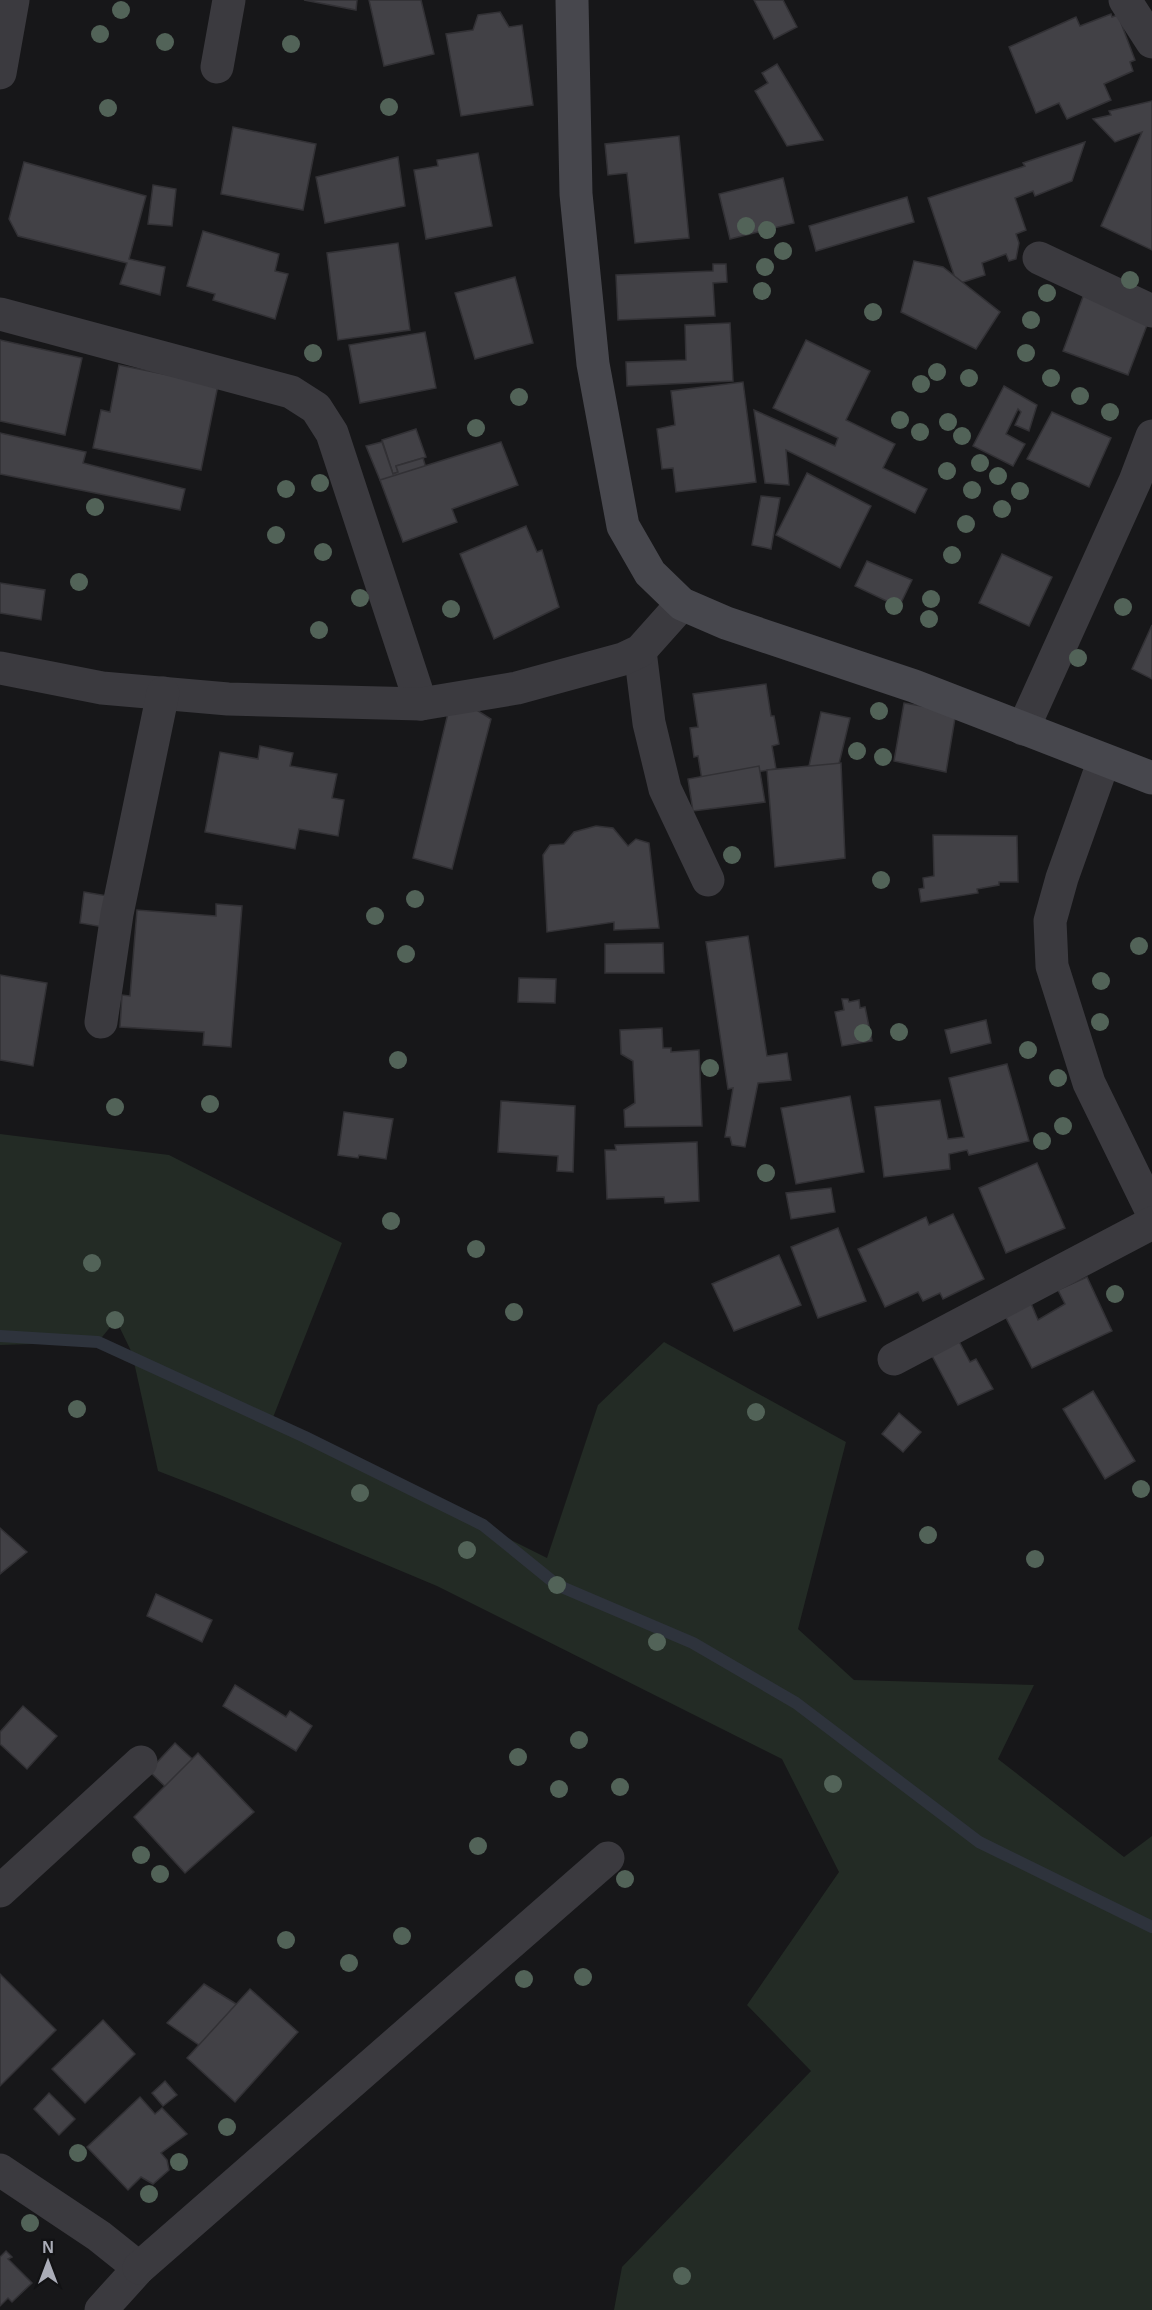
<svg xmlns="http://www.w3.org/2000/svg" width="1152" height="2310" font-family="Helvetica,sans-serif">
<rect width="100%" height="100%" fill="#171719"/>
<polygon fill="#232b25" points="0,1134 169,1155 342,1243 272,1420 547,1558 598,1405 664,1342 846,1442 798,1629 854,1680 1034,1685 998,1759 1124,1857 1152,1836 1152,2310 614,2310 622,2267 811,2071 747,2005 839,1872 782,1759 437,1586 220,1495 158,1471 132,1353 116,1320 98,1342 0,1345"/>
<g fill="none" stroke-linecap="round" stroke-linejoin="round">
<polyline stroke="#2e333c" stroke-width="12" points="0,1336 98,1342 305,1437 483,1525 557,1585 693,1643 796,1703 979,1842 1152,1927"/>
</g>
<g fill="#424146" stroke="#323135" stroke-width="1.5">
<polygon points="304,0 357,0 356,10"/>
<polygon points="369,0 421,0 434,54 384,66"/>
<polygon points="754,0 783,0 797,27 774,39"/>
<polygon points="500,12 509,27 522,25 533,105 461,116 446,34 473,30 478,15"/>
<polygon points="1111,14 1112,17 1118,15 1135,60 1130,62 1133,71 1104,84 1111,100 1067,119 1059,103 1036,113 1009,47 1076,17 1080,26"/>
<polygon points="777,64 823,140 787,146 755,91 768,83 762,73"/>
<polygon points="1152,101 1152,250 1101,226 1142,132 1115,142 1093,119 1111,115 1109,111"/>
<polygon points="233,127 316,144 303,210 221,194"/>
<polygon points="679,136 689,238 635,243 627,173 608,175 605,144"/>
<polygon points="1085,142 1072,181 1035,196 1033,191 1015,198 1026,230 1016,234 1019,243 1016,259 1009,261 1006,254 982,263 985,275 957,284 928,198 1025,166 1023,163"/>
<polygon points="478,153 492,226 426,239 414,170 438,166 437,160"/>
<polygon points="398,157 405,206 325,223 316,177"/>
<polygon points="24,162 146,196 129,259 165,267 160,295 120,284 127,263 18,236 9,219"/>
<polygon points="783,178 794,223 730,239 719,194"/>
<polygon points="153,185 176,189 172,226 148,224"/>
<polygon points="907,197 914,222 816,251 809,226"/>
<polygon points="203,231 279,254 275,271 288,274 275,319 213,300 215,294 187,286"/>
<polygon points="398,243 410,330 338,340 327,253"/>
<polygon points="914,261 943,267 1000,312 976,349 901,312"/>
<polygon points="713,264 726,264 727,282 713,283 715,316 618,320 616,275 713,271"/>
<polygon points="515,277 533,343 475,359 455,293"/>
<polygon points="1088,283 1152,312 1128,375 1063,351"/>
<polygon points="730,323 733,381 627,386 626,362 686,360 685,325"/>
<polygon points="425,332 436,388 360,403 349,345"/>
<polygon points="0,340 82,358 65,435 0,421"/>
<polygon points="806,340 870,371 846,420 895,444 883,468 927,489 915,513 786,450 789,485 765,483 754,410 835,446 838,438 773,408"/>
<polygon points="119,365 218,385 201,470 93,448 101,410 110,412"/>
<polygon points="743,382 756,482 676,492 673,468 662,469 657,429 675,425 671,391"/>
<polygon points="1004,386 1037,405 1029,431 1015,425 1021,412 1018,409 1006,434 1025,444 1013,466 973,446"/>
<polygon points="1052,412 1111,438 1089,487 1027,459"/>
<polygon points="416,429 426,457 396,466 398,472 393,474 382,440"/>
<polygon points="0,433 86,452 83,463 185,489 180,510 0,474"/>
<polygon points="382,442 393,474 398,472 396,466 423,458 431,485 380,480 366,446"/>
<polygon points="501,442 518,485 452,509 457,522 403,542 380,480"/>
<polygon points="807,473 871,506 840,568 776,535"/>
<polygon points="761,496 780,498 771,549 752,545"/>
<polygon points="526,526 537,552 542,550 559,607 494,639 460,554"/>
<polygon points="1002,554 1052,577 1029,626 979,603"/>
<polygon points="867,561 912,580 899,607 855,586"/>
<polygon points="0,583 45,590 41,620 0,613"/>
<polygon points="1152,625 1152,679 1132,669"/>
<polygon points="766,684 771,716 774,716 779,744 772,746 776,769 702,780 698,756 694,757 690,728 698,727 693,694"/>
<polygon points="904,703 956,712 946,772 894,761"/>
<polygon points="467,704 491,719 452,869 413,858 450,705"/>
<polygon points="821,712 850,718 837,772 809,766"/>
<polygon points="260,746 293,753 290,766 337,774 332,798 344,800 338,836 299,829 295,849 205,832 220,752 258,759"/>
<polygon points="841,763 845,858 775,867 767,770"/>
<polygon points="759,766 765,802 693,811 688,779"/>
<polygon points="596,826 613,828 628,846 636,839 649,843 659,928 614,930 614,922 547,932 543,855 550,845 564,844 574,832"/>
<polygon points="933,835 1017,836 1018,882 999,882 999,885 977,889 978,893 921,902 919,889 924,888 923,878 934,876"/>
<polygon points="84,892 108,896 103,927 80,923"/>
<polygon points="216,904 242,906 231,1047 203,1045 204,1032 120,1027 122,995 130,996 137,910 216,916"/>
<polygon points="748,936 767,1056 787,1053 791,1080 758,1083 745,1147 732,1145 730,1137 725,1137 733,1088 728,1089 706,942"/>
<polygon points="663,943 664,973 605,973 605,944"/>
<polygon points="0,975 47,983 33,1066 0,1060"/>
<polygon points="519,978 556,979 555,1003 518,1002"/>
<polygon points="842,999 848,999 849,1002 859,1000 860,1008 865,1007 872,1041 842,1046 835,1012 844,1010"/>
<polygon points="986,1020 991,1043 951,1053 945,1030"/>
<polygon points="662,1028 663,1048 671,1048 671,1052 699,1050 702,1126 625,1127 624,1110 635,1103 633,1061 621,1054 620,1030"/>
<polygon points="1007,1064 1029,1141 969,1155 967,1150 949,1154 950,1169 884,1177 875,1107 940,1100 948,1139 964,1137 949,1078"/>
<polygon points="850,1096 864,1172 796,1184 781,1108"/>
<polygon points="501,1101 575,1106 573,1172 557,1171 558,1156 498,1152"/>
<polygon points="344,1112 393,1119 386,1159 359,1155 358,1158 338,1155"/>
<polygon points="697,1142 699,1201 665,1203 664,1197 607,1199 605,1150 616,1150 615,1145"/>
<polygon points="1037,1163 1065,1228 1006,1253 979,1188"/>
<polygon points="831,1188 835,1212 791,1219 786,1193"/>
<polygon points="953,1214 984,1279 943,1299 940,1293 923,1301 918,1292 885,1307 858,1249 926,1217 929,1225"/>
<polygon points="838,1228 866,1301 818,1318 791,1247"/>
<polygon points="779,1255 801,1305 734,1331 712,1284"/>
<polygon points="1020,1277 1038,1320 1065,1304 1058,1290 1087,1277 1112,1331 1032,1368 1004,1314"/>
<polygon points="947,1319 970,1362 976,1359 993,1389 958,1405 920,1333"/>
<polygon points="1093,1391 1135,1461 1105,1479 1063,1409"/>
<polygon points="899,1413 921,1432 903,1452 882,1434"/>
<polygon points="0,1528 27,1552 0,1574"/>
<polygon points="156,1594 212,1620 202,1642 147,1616"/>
<polygon points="235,1685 286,1717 290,1711 312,1726 296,1751 223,1706"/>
<polygon points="23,1706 57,1736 27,1769 0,1744 0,1732"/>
<polygon points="175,1743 202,1768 174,1795 149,1771"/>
<polygon points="198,1753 254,1812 185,1873 134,1817"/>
<polygon points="0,1974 56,2030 0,2086"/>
<polygon points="204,1984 241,2007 202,2047 167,2023"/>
<polygon points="250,1989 298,2032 235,2102 187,2058"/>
<polygon points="103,2020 135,2054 85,2103 52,2069"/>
<polygon points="165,2081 177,2095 163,2106 152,2093"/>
<polygon points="49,2093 75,2119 59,2135 34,2109"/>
<polygon points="140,2097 155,2114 162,2108 187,2134 161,2153 167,2160 169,2170 153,2184 141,2177 128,2190 87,2147"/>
<polygon points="6,2251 12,2257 8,2259 32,2283 12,2302 8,2298 0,2306 0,2257"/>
</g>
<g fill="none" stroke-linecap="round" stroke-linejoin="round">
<g stroke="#3b3a3f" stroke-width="33">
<polyline points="1125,0 1152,42"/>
<polyline points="217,67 229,0"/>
<polyline points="0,73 13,0"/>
<polyline points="1039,258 1152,311"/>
<polyline points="0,314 291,392 316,408 332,433 421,704"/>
<polyline points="640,651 649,723 665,789 708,880"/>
<polyline points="0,668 102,688 228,699 421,704 517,688 623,659 640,651 682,604"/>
<polyline points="1023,729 1135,481 1152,436"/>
<polyline points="1104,760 1062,878 1050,921 1052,966 1089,1083 1152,1212"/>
<polyline points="101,1022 117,914 163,693"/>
<polyline points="894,1359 1152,1223"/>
<polyline points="0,1891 141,1762"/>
<polyline points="0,2170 99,2236 139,2268 101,2310"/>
<polyline points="139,2268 608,1858"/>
</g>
<polyline stroke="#47474d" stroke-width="33" points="572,0 576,194 593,364 623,526 650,573 682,604 726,623 914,686 1152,778"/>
</g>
<g fill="#526358">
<circle cx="121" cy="10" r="9"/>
<circle cx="100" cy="34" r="9"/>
<circle cx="165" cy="42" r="9"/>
<circle cx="291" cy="44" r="9"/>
<circle cx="389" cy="107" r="9"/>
<circle cx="108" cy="108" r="9"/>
<circle cx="746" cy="226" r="9"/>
<circle cx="767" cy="230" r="9"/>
<circle cx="783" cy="251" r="9"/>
<circle cx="765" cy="267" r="9"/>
<circle cx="1130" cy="280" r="9"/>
<circle cx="762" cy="291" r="9"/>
<circle cx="1047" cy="293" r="9"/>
<circle cx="873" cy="312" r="9"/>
<circle cx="1031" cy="320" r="9"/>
<circle cx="313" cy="353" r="9"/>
<circle cx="1026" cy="353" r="9"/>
<circle cx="937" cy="372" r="9"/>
<circle cx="969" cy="378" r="9"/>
<circle cx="1051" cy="378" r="9"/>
<circle cx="921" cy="384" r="9"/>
<circle cx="1080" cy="396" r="9"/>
<circle cx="519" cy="397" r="9"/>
<circle cx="1110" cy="412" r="9"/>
<circle cx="900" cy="420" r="9"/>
<circle cx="948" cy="422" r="9"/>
<circle cx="476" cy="428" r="9"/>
<circle cx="920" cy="432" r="9"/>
<circle cx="962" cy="436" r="9"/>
<circle cx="980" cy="463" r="9"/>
<circle cx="947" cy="471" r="9"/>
<circle cx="998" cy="476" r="9"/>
<circle cx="320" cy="483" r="9"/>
<circle cx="286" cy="489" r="9"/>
<circle cx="972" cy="490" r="9"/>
<circle cx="1020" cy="491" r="9"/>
<circle cx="95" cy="507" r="9"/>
<circle cx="1002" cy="509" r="9"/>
<circle cx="966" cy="524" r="9"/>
<circle cx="276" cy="535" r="9"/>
<circle cx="323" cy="552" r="9"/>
<circle cx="952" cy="555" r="9"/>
<circle cx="79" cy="582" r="9"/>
<circle cx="360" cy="598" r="9"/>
<circle cx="931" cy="599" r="9"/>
<circle cx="894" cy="606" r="9"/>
<circle cx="1123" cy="607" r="9"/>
<circle cx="451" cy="609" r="9"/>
<circle cx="929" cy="619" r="9"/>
<circle cx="319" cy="630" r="9"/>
<circle cx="1078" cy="658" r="9"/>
<circle cx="879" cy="711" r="9"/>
<circle cx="857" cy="751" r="9"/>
<circle cx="883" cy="757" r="9"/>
<circle cx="732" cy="855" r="9"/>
<circle cx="881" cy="880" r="9"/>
<circle cx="415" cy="899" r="9"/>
<circle cx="375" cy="916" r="9"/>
<circle cx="1139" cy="946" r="9"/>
<circle cx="406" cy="954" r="9"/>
<circle cx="1101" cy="981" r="9"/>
<circle cx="1100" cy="1022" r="9"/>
<circle cx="899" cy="1032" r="9"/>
<circle cx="863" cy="1033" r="9"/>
<circle cx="1028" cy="1050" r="9"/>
<circle cx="398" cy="1060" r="9"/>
<circle cx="710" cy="1068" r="9"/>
<circle cx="1058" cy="1078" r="9"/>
<circle cx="210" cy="1104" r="9"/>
<circle cx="115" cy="1107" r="9"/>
<circle cx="1063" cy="1126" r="9"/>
<circle cx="1042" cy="1141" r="9"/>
<circle cx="766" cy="1173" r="9"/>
<circle cx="391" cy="1221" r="9"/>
<circle cx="476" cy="1249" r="9"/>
<circle cx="92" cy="1263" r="9"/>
<circle cx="1115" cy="1294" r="9"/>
<circle cx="514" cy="1312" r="9"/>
<circle cx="115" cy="1320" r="9"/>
<circle cx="77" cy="1409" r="9"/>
<circle cx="756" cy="1412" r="9"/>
<circle cx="1141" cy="1489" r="9"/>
<circle cx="360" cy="1493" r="9"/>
<circle cx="928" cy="1535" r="9"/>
<circle cx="467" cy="1550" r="9"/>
<circle cx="1035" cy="1559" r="9"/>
<circle cx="557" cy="1585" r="9"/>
<circle cx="657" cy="1642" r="9"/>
<circle cx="579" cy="1740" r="9"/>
<circle cx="518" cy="1757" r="9"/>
<circle cx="833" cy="1784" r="9"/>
<circle cx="620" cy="1787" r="9"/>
<circle cx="559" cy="1789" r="9"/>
<circle cx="478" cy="1846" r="9"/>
<circle cx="141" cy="1855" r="9"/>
<circle cx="160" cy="1874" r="9"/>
<circle cx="625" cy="1879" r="9"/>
<circle cx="402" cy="1936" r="9"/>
<circle cx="286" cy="1940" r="9"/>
<circle cx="349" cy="1963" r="9"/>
<circle cx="583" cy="1977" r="9"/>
<circle cx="524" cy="1979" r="9"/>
<circle cx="227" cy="2127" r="9"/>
<circle cx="78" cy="2153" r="9"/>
<circle cx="179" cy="2162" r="9"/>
<circle cx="149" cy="2194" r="9"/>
<circle cx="30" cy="2223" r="9"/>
<circle cx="682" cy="2276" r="9"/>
</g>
<g transform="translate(48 2262)" stroke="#121214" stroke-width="4.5" paint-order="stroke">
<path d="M0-4.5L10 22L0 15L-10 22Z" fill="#aaacb7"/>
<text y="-9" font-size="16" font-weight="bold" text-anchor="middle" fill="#aaacb7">N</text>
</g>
</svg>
